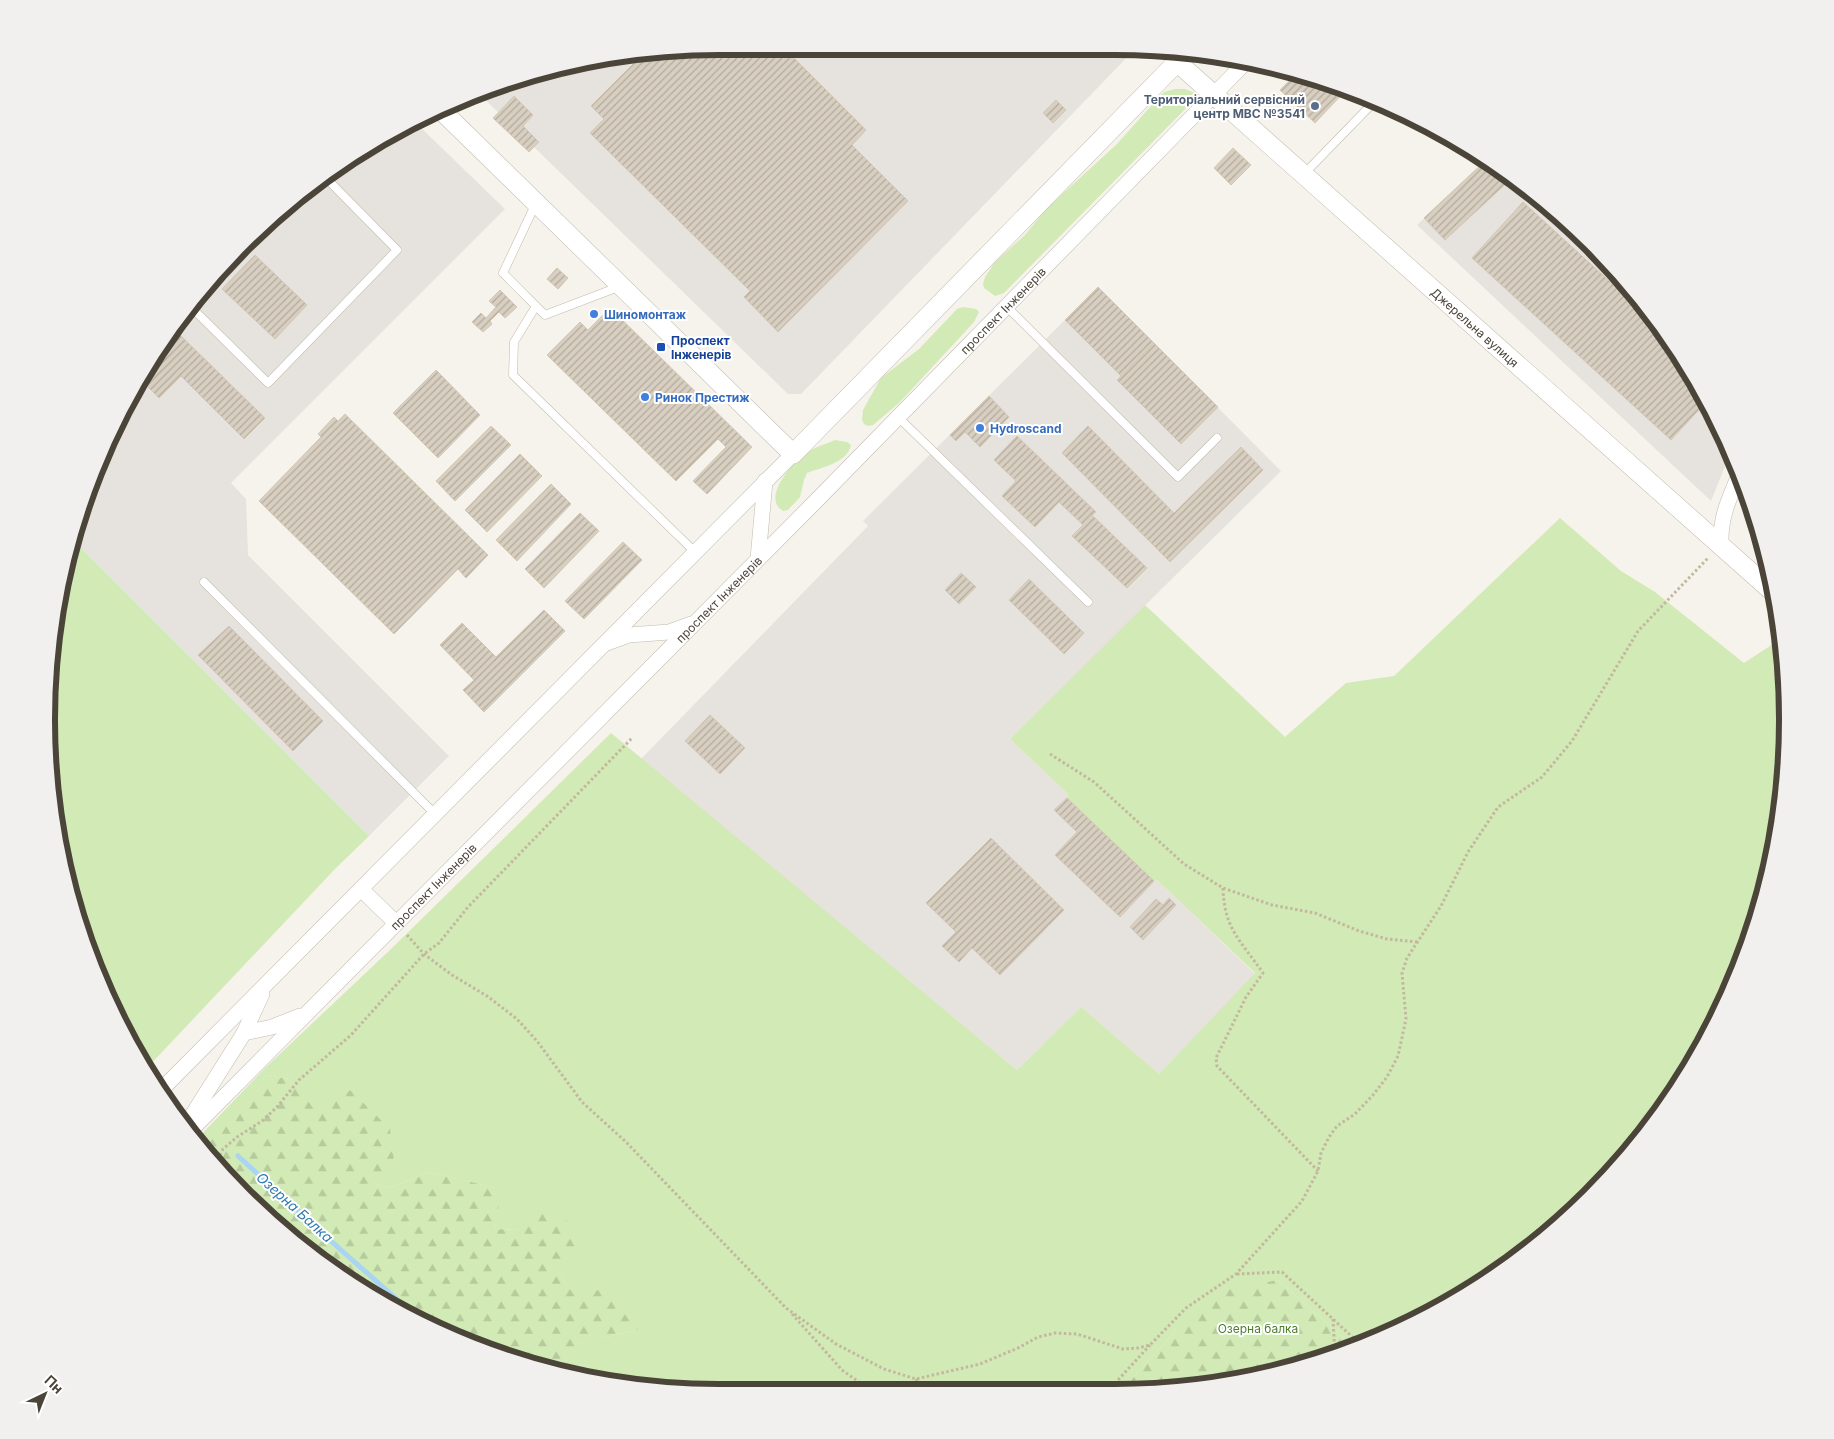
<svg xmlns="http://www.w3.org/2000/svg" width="1834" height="1439" font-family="Inter,sans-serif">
<defs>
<pattern id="forest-firs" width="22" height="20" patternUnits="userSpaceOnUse" patternTransform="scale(1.25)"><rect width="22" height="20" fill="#d2eab5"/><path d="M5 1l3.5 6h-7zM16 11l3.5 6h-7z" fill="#b6ca9c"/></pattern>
<pattern id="building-hatch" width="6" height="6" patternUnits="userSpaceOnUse" patternTransform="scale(1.25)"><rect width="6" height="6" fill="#d8cfc1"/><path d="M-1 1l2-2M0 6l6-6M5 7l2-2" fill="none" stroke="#b1aa9e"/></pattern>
</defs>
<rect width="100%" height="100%" fill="#f6f3ec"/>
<g fill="#e6e2dd">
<polygon points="719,46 1136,48 801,394 788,394 534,147 539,141 523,126 533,115 514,96 498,112 481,96 545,69"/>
<polygon points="416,123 505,209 231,483 246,499 248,555 449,756 369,836 72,539 136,383 243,244 383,137"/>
<polygon points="1485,161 1558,213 1621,276 1697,383 1730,454 1711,501 1417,225"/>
<polygon points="1098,287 1281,471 1010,739 1068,794 1067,798 1154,881 1157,880 1255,974 1159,1074 1081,1007 1017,1070 641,759 868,526 863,521"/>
</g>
<g fill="#d2eab5">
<polygon points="1175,89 1185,89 1195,93 1196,96 1194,100 1004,293 995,296 984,288 983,284 985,277 995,262 1025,235 1047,208 1117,144 1159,97 1164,92"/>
<polygon points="963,307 976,309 979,312 974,322 899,403 873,425 868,426 864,424 862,420 863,410 881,378 919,349 957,309"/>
<path d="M835 440 847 442 851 445C847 463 822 467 807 473L804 480 800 497 788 510 783 511C781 509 778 508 777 505 769 489 794 462 806 453 815 447 826 444 835 440Z"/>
<polygon points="1560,518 1621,571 1655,592 1744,663 1779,640 1782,641 1786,763 1765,893 1718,1017 1649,1129 1559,1225 1451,1302 1354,1347 1278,1280 1177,1329 1121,1391 719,1393 606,1382 587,1365 563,1366 575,1344 638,1330 568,1289 556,1267 520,1230 495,1229 500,1189 429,1172 390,1188 371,1183 289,1079 267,1075 200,1145 196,1140 265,1068 391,949 611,733 1017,1070 1081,1007 1159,1074 1255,973 1157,880 1154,881 1067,798 1068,794 1010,739 1145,605 1285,737 1346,683 1394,676"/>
<polygon points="72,539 369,836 334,870 146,1069 137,1056 69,894 46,720 69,546"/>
</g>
<g fill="url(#forest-firs)">
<path d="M267 1075 289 1079 318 1113 350 1090 390 1129 394 1161 372 1183 390 1188 429 1172 501 1189 495 1229 520 1230 536 1209 566 1219 577 1244 556 1267C572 1297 571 1296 604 1289L638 1330 576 1344 563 1366 587 1365 606 1382 588 1380 462 1341 345 1279 214 1164 200 1143Z"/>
<polygon points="1278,1280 1354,1347 1331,1357 1159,1391 1121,1391 1177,1329 1226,1290"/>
</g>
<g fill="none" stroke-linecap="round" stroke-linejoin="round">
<polyline stroke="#a9d4f2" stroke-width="5" points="238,1156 341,1250 418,1318"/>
</g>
<g fill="url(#building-hatch)" stroke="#d3c7b4">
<polygon points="720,46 782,46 866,130 852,145 908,201 778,332 744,297 750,291 590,133 604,119 591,106 640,57"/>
<polygon points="1295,75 1331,82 1347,89 1315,123 1280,90"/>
<polygon points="514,96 533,115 523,126 539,142 529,152 493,118"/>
<polygon points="1056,100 1066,110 1053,123 1043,113"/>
<polygon points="1233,148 1251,165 1231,185 1214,168"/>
<polygon points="1485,161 1511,179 1445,240 1424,218"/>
<polygon points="1523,202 1653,321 1697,383 1706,402 1671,440 1472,258"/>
<polygon points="255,255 307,305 275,339 222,289"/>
<polygon points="557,268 568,278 558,289 547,279"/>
<polygon points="1098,287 1154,343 1121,376 1065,320"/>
<polygon points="500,290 517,307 505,318 499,312 490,321 492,324 483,332 472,322 481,313 486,318 496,307 489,301"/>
<polygon points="610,308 752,447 707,494 693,481 726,447 718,439 676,481 547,355 580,322 588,330"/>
<polygon points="176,331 265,418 244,439 181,376 159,398 140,379"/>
<polygon points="1154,343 1218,407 1181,444 1117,380"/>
<polygon points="436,370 480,415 438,458 393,413"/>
<polygon points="989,396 1009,417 980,447 965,432 956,441 950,435"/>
<polygon points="345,414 488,555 466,578 458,569 394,634 259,501 321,437 318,434 334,417 338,421"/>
<polygon points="491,426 511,445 455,501 436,481"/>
<polygon points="1088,426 1174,513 1241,447 1263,470 1170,562 1062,453"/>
<polygon points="1017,436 1096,512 1092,515 1147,568 1127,588 1072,536 1083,525 1059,502 1035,527 1002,496 1016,481 994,460"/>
<polygon points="520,454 542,476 487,532 465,510"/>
<polygon points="551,484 571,504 517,561 496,540"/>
<polygon points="580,513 599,531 544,588 525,569"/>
<polygon points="623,542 642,560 584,619 565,601"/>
<polygon points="961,573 976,587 959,604 945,590"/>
<polygon points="1029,579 1084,633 1064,654 1009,600"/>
<polygon points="544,610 565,631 484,712 463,690 474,680 440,645 462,623 496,657"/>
<polygon points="229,626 323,721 293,751 198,655"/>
<polygon points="710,715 745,748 720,774 685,741"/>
<polygon points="1067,798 1154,881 1120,917 1055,855 1077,832 1054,810"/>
<polygon points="991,838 1064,910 1000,975 972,948 959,962 942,946 956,932 926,903"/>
<polygon points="1169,898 1176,905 1143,940 1130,927 1156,899 1163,905"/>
</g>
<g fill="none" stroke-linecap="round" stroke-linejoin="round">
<defs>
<g id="service">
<polyline points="1304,174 1374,102"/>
<polyline points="536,203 503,273 545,315 621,286"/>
<polyline points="536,306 514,342 513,375 695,552"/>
<polyline points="1006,306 1178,477 1217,438"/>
<polyline points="193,309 268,383 397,250 327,179"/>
<polyline points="898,417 1088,602"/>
<polyline points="204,582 435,814"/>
</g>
<g id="minor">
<path d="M1721 544C1720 517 1729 499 1739 475"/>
<polyline points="758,559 765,481"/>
<polyline points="607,643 629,635 669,632 691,624"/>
<polyline points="361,889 396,923"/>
<polyline points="244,1033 272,1027 300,1016"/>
<polyline points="161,1090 793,454"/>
<polyline points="186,1125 244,1033 262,994"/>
<path id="s1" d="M190 1131 814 503 1243 65"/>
</g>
<g id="tertiary">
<path id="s2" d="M1177 62 1773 592"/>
<polyline points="443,112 793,454 1186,53"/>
</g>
</defs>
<use href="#service" stroke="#c2bbae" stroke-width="9"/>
<use href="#minor" stroke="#c2bbae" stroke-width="16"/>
<use href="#tertiary" stroke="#c2bbae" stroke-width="20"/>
<g stroke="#c4b79f" stroke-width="3" stroke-dasharray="2.5 2.5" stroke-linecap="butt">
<polyline points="1050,754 1094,782 1184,864 1223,888 1272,905 1315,913 1359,931 1387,939 1417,942"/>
<path d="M1223 888C1224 929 1241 941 1263 973L1246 997 1216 1058 1217 1066 1318 1171"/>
<polyline points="407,935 424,954 452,975 487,996 517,1019 537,1041 582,1102 626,1142 786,1308 836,1344 884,1369 916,1379 980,1364 1018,1348 1038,1337 1055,1333 1077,1334 1123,1349 1138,1348 1150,1345 1186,1308 1236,1274 1302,1201 1318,1171 1321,1153 1329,1137 1337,1126 1355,1114 1373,1095 1387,1077 1398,1056 1406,1019 1402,973 1407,958 1441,906 1468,852 1498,807 1542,777 1572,741 1638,631 1709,557"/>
<polyline points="215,1164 223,1149 237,1137 262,1121 277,1107 299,1080 351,1035 424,954 439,943 468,907 632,738"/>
<polyline points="1237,1274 1282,1272 1360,1344"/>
<polyline points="792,1314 842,1370 873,1392"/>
<polyline points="1333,1319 1335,1355"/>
<polyline points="916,1379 923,1392"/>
<polyline points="1108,1391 1150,1345"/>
</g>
<use href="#service" stroke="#fff" stroke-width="8"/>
<use href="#minor" stroke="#fff" stroke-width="15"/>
<use href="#tertiary" stroke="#fff" stroke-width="19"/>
</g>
<circle fill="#5c6f8a" stroke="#fff" stroke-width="2" cx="1315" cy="106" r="5"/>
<g fill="#3f7fe0" stroke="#fff" stroke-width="2">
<circle cx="594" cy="314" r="5"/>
<circle cx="645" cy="397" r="5"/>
<circle cx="980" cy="428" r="5"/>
</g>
<rect fill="#1a4fb4" stroke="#fff" stroke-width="2" x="656" y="342" width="10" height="10" rx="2.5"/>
<g text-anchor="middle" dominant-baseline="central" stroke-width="4" stroke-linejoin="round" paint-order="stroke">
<g font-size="12" font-weight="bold" fill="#4e5e75" stroke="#fff" text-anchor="end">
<text x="1305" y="99">Територіальний сервісний<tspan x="1305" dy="14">центр МВС №3541</tspan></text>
</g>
<g font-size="12" fill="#4b4439" stroke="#fff">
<text stroke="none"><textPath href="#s1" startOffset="1155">проспект Інженерів</textPath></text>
<text stroke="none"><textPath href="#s2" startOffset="399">Джерельна вулиця</textPath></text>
<text stroke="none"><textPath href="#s1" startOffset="750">проспект Інженерів</textPath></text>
<text stroke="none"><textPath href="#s1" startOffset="345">проспект Інженерів</textPath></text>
</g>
<g font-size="12" font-weight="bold" fill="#366cbe" stroke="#fff" text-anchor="start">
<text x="604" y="314">Шиномонтаж</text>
<text x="655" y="397">Ринок Престиж</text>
<text x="990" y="428">Hydroscand</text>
</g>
<g font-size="12" font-weight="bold" fill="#164399" stroke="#fff" text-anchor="start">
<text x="671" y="340">Проспект<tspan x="671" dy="14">Інженерів</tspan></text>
</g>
<g font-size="12" fill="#4a7f2a" stroke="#fff">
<text x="1258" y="1328">Озерна балка</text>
</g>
<g font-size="14" font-style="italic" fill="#2e7ab2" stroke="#fff">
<text transform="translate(295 1207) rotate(42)">Озерна Балка</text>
</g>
</g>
<path d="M0 0H1834V1439H0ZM719 55H1115A664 664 0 0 1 1779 719V720A664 664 0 0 1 1115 1384H719A664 664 0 0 1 55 720V719A664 664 0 0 1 719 55Z" fill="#f1f0ef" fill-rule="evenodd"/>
<path fill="none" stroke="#4b4439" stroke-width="6" d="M719 55H1115A664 664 0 0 1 1779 719V720A664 664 0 0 1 1115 1384H719A664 664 0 0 1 55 720V719A664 664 0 0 1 719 55Z"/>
<g transform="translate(45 1394) rotate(43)" stroke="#ffffff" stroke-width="4" paint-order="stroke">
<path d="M0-4L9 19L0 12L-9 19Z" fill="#4b4439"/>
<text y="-8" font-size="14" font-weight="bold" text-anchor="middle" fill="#4b4439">Пн</text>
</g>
</svg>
